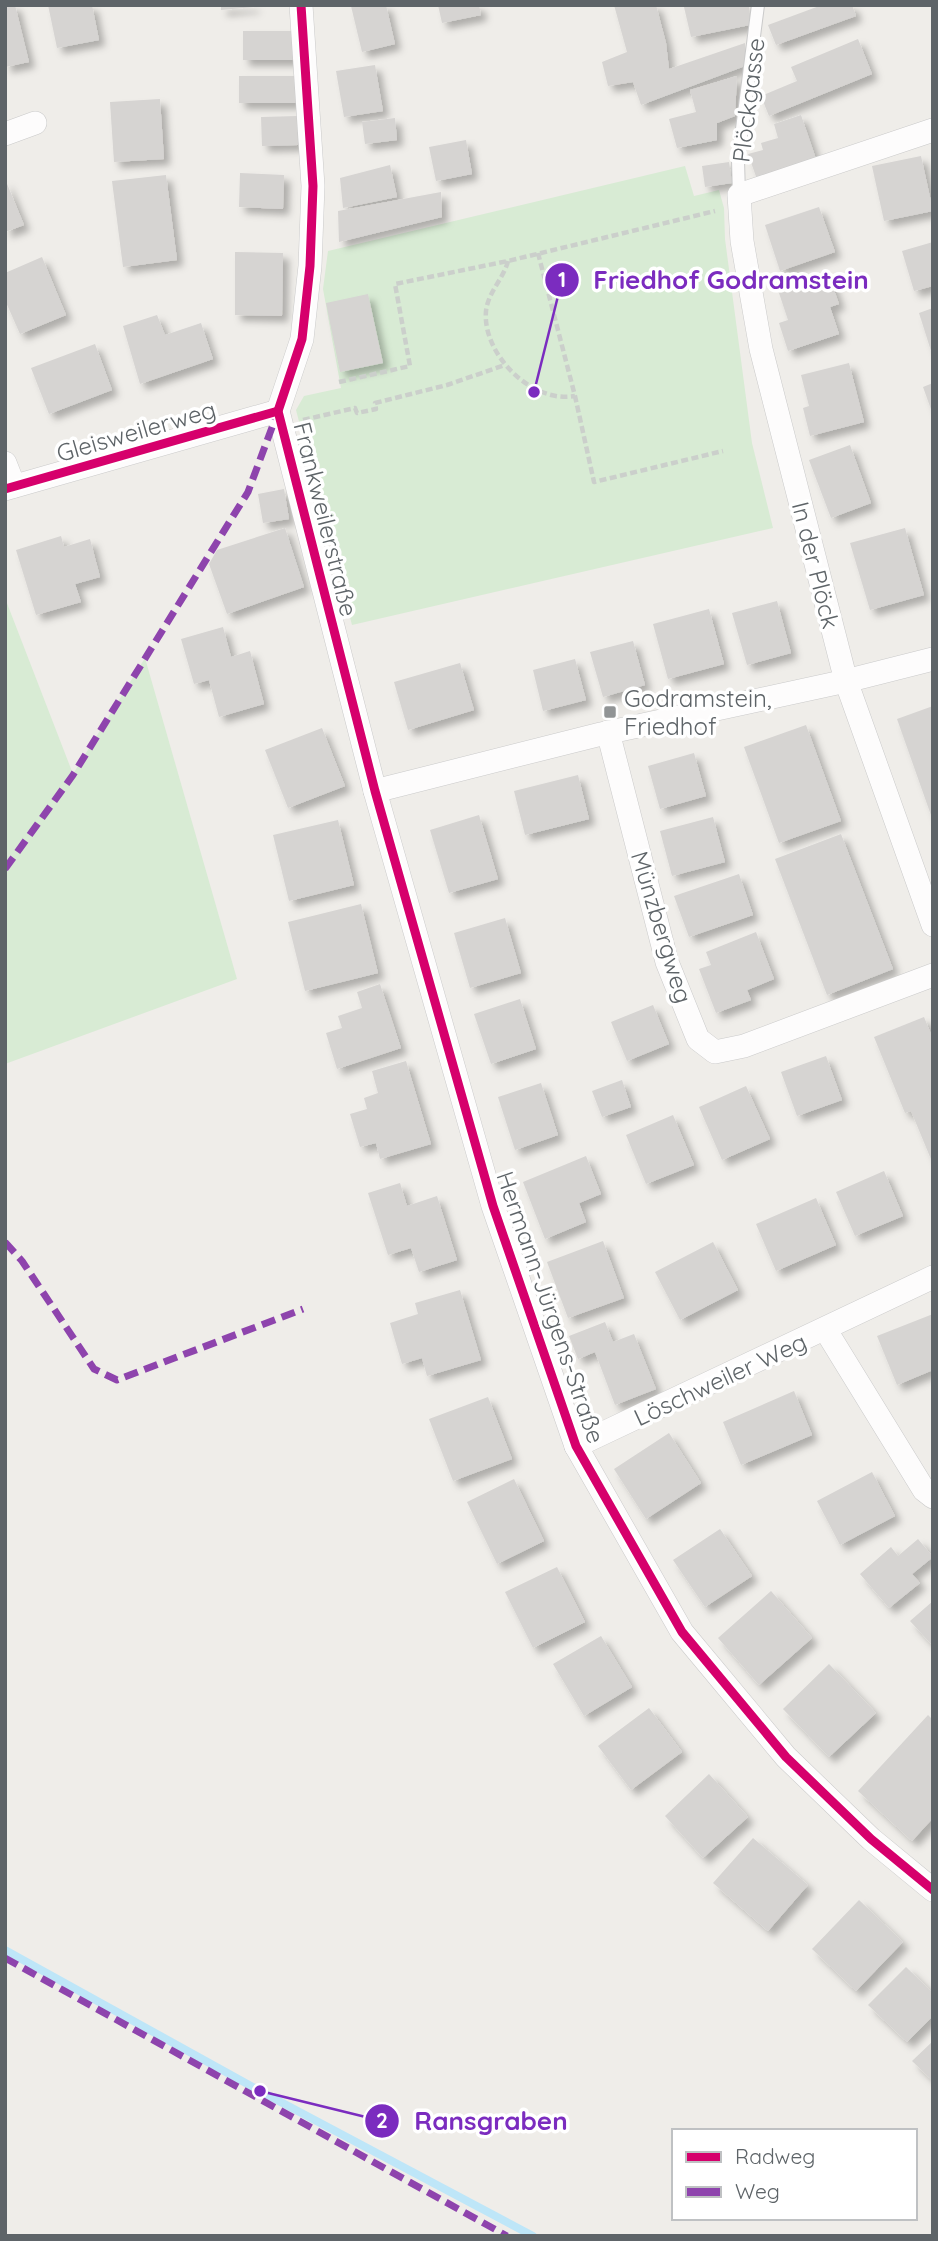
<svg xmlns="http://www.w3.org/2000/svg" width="938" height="2241" font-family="Quicksand,sans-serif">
<defs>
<filter id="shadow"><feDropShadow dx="6" dy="6" stdDeviation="3.5" flood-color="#0004"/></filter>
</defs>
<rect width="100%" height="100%" fill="#efede9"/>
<g fill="#d8ebd4">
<polygon points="685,166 694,196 719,190 724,208 725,239 752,443 773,528 352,625 296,410 304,396 341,388 323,289 328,251"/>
<polygon points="5,598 73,774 145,658 237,979 5,1064"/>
</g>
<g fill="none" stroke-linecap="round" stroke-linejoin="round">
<polyline stroke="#bee6f8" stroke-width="8" points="5,1950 260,2091 533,2236"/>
</g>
<g fill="#d6d4d2" filter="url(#shadow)">
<polygon points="5,5 15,5 29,62 5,67"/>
<polygon points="48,5 92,5 99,40 57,48"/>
<polygon points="221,5 254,5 254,7 221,10"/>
<polygon points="386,5 395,44 362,52 351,6"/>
<polygon points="438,5 479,5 481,15 442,23"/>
<polygon points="614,5 656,5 666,43 669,69 745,43 745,66 641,105 633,82 608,86 602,62 627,52"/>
<polygon points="692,5 749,5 750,25 691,37 684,7"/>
<polygon points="822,5 852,5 856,16 776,45 768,25"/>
<rect x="243" y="31" width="51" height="29"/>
<polygon points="858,39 872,74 769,116 761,96 797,81 791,67"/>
<polygon points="375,65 383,111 344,117 336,71"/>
<polygon points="239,76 294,76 296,103 239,103"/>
<polygon points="737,76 735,116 717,123 717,140 677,148 669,119 696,112 690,90"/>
<polygon points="160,99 164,159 114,162 110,102"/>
<polygon points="801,115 817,162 758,182 748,154 763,150 761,143 778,138 774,124"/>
<polygon points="297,116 298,145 262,146 261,117"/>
<polygon points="395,118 397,140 365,144 362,122"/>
<polygon points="466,140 472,174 436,181 429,147"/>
<polygon points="921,156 933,211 884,221 872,166"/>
<polygon points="729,162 732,183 705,187 702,166"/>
<polygon points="390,165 397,197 343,208 340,178"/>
<polygon points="240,173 284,175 283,209 239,207"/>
<polygon points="166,175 177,260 123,267 112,181"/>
<polygon points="5,179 24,225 5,232"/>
<polygon points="441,192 442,217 339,242 338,211"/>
<polygon points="819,207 835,252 780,271 765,225"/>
<polygon points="933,242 933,286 914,291 902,251"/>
<polygon points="235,252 283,253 282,316 235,315"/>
<polygon points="42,257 66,315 20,334 5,300 5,273"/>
<polygon points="829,276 839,304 830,307 839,334 788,351 779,323 788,320 779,293"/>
<polygon points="368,294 383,363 340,372 326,303"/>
<polygon points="933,308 933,354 932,354 919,313"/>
<polygon points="157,315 165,335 201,323 213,359 140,384 123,326"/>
<polygon points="95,344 112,390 49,414 31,368"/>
<polygon points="849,363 864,422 810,436 803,408 809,406 801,375"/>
<polygon points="933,383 933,412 932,412 923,387"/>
<polygon points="850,445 871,503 831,518 809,460"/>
<polygon points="284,489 289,519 263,523 258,494"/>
<polygon points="285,528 304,587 227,614 209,564 217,550"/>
<polygon points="905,528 924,595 870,610 850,543"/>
<polygon points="61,536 64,547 90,539 100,577 75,584 81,602 36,615 16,550"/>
<polygon points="777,601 791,653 747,665 732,613"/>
<polygon points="709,609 724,664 668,679 653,624"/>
<polygon points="223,627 231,657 250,651 264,704 219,717 209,680 194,684 181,639"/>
<polygon points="633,641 645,685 603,697 590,652"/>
<polygon points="575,659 586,700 543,711 533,670"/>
<polygon points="460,663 474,710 408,730 394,682"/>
<polygon points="933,706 933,818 932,818 897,719"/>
<polygon points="806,725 841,821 779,843 744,747"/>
<polygon points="322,728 345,786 288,808 265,750"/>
<polygon points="694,753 706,796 660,809 648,766"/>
<polygon points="578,775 589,819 525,835 514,791"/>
<polygon points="479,815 498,879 449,893 430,830"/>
<polygon points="713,817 725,862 672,876 660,831"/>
<polygon points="338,820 354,885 289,901 273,835"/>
<polygon points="841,834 893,969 827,995 775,859"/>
<polygon points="739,874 753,915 689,937 674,896"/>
<polygon points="361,904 378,973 305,991 288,922"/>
<polygon points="505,918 521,973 470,988 454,933"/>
<polygon points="756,932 774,979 747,990 751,1000 716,1013 699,969 711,965 706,952"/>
<polygon points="380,984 401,1048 337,1069 326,1033 342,1028 338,1016 362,1008 357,992"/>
<polygon points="520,999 536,1049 491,1064 474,1014"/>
<polygon points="653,1005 669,1044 627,1061 611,1022"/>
<polygon points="924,1017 933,1039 933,1164 911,1111 905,1113 874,1037"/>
<polygon points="826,1056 842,1100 797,1116 781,1072"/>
<polygon points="406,1061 431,1144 380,1159 376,1143 360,1147 350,1114 367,1109 364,1098 378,1093 372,1071"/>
<polygon points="622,1080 631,1107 602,1117 592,1091"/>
<polygon points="541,1083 558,1135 515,1150 498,1097"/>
<polygon points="746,1086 770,1139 722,1160 699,1107"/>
<polygon points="673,1115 694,1165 646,1184 626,1135"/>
<polygon points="586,1156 601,1194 579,1203 586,1222 545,1239 523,1182"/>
<polygon points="884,1171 903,1216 855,1236 836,1192"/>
<polygon points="400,1183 407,1206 437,1196 457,1260 419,1272 411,1248 388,1255 368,1193"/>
<polygon points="816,1198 836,1245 776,1271 756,1224"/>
<polygon points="603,1241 624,1298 568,1318 547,1262"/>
<polygon points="713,1242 738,1290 680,1320 655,1272"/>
<polygon points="460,1290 481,1360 427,1376 422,1358 402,1364 390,1323 418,1314 415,1303"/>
<polygon points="933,1314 933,1370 897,1385 877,1336"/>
<polygon points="605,1322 613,1342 634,1334 656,1389 615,1405 595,1352 578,1359 569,1336"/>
<polygon points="794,1391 812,1435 741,1465 723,1422"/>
<polygon points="488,1397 512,1459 453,1481 429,1419"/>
<polygon points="669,1433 701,1483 646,1519 614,1469"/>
<polygon points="872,1472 895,1516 840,1545 817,1501"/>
<polygon points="514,1479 544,1541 497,1564 467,1502"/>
<polygon points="720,1529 752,1576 705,1607 673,1560"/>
<polygon points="918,1539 933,1557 912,1574 920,1583 889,1608 860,1574 891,1547 898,1556"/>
<polygon points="557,1567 585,1622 533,1648 505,1592"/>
<polygon points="771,1591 812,1638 759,1685 718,1638"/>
<polygon points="933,1601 933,1646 910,1621"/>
<polygon points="601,1636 632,1687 584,1716 553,1664"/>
<polygon points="829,1664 876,1713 829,1757 783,1709"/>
<polygon points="649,1708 682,1752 631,1790 598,1746"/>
<polygon points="928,1715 933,1720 933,1818 912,1841 858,1791"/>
<polygon points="709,1774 748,1817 703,1858 665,1816"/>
<polygon points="753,1838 808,1885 768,1931 713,1883"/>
<polygon points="859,1900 903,1942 856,1991 812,1949"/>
<polygon points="906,1967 933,1993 933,2016 907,2042 868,2005"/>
<polygon points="933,2041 933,2081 912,2061"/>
</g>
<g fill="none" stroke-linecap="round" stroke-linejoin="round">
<defs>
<polyline id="lane" points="739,195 738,160 758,5"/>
<g id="street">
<polyline points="301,5 313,186 310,266 302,339 278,411 375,791 493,1206 576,1446 682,1632 786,1757 871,1839 933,1890"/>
<polyline points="933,130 739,195 742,241 761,349 846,681 933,925"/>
<polyline points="5,134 35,123"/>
<polyline points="5,463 14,486"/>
<polyline points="5,489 278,411"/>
<polyline points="608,732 667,962 698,1039 715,1052 744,1046 933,975"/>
<polyline points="375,791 601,734 846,681 933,659"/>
<polyline points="825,1329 924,1490 933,1497"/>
<polyline points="576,1446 933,1277"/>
</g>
</defs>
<use href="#lane" stroke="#cacaca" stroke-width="14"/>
<use href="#street" stroke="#cacaca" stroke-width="24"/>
<g stroke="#cbcfcb" stroke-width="4.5" stroke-dasharray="7 3.5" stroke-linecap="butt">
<polyline points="538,253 575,396 594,482 723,451"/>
<path d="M508 261C504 278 488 292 486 311 482 354 532 404 575 396"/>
<polyline points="339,382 410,366 395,284 508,261 715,211"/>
<polyline points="303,420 355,408 357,413 376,409 375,403 447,385 505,365"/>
</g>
<use href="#lane" stroke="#fdfcfc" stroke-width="12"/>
<use href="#street" stroke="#fdfcfc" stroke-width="23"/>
<g stroke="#8e44ad" stroke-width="7" stroke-dasharray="14 7" stroke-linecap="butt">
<polyline points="5,869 73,775 248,492 277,414"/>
<polyline points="5,1242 22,1261 94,1369 117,1380 303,1309"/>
<polyline points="5,1958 507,2236"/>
</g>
<defs>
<g id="cycleway">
<polyline points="301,5 313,186 310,266 302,339 278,411 375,791 493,1206 576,1446 682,1632 786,1757 871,1839 933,1890"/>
<polyline points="5,489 278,411"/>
</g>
</defs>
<use href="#cycleway" stroke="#fff" stroke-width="13"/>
<use href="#cycleway" stroke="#d6006c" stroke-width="9"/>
</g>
<rect fill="#919495" stroke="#fff" stroke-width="2.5" x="603" y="705" width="14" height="14" rx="3.5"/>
<g text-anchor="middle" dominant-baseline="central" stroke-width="7" stroke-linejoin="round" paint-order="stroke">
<g font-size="24" fill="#5e6468" stroke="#fff">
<text transform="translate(748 100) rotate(-83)">Plöckgasse</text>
<text transform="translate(136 431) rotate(-16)">Gleisweilerweg</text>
<text transform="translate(326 519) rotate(76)">Frankweilerstraße</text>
<text transform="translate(816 565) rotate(76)">In der Plöck</text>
<text transform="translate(662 927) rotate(73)">Münzbergweg</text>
<text transform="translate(551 1307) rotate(71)">Hermann-Jürgens-Straße</text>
<text transform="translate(720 1379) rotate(-25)">Löschweiler Weg</text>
</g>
<g font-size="24" fill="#5e6468" stroke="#fff" text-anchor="start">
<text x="624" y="698">Godramstein,<tspan x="624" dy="28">Friedhof</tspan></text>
</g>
</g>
<path fill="none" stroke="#7b2cbf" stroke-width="2.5" d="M534 392L562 280M260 2091L382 2121"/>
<g fill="#7b2cbf" stroke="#fff" stroke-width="2.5">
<circle cx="534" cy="392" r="7"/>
<circle cx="260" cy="2091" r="7"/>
<circle cx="562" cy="280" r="18"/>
<circle cx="382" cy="2121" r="18"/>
</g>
<g font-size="21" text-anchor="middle" font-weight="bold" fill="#fff">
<text x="562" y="287">1</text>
<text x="382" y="2128">2</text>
</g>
<g font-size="26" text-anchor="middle" font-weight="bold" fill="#7b2cbf" stroke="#fff" stroke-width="7" stroke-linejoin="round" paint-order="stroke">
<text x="731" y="289">Friedhof Godramstein</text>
<text x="491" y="2130">Ransgraben</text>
</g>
<rect width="938" height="2241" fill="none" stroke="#5e6468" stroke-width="14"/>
<rect x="672" y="2129" width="245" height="91" fill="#ffffff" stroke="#bfc1c3" stroke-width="2"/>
<rect x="686" y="2152" width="35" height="10" fill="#d6006c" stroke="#bfc1c3" stroke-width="2"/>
<text x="735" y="2164" font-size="21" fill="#5e6468">Radweg</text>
<rect x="686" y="2187" width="35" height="10" fill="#8e44ad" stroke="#bfc1c3" stroke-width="2"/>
<text x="735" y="2199" font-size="21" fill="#5e6468">Weg</text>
</svg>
